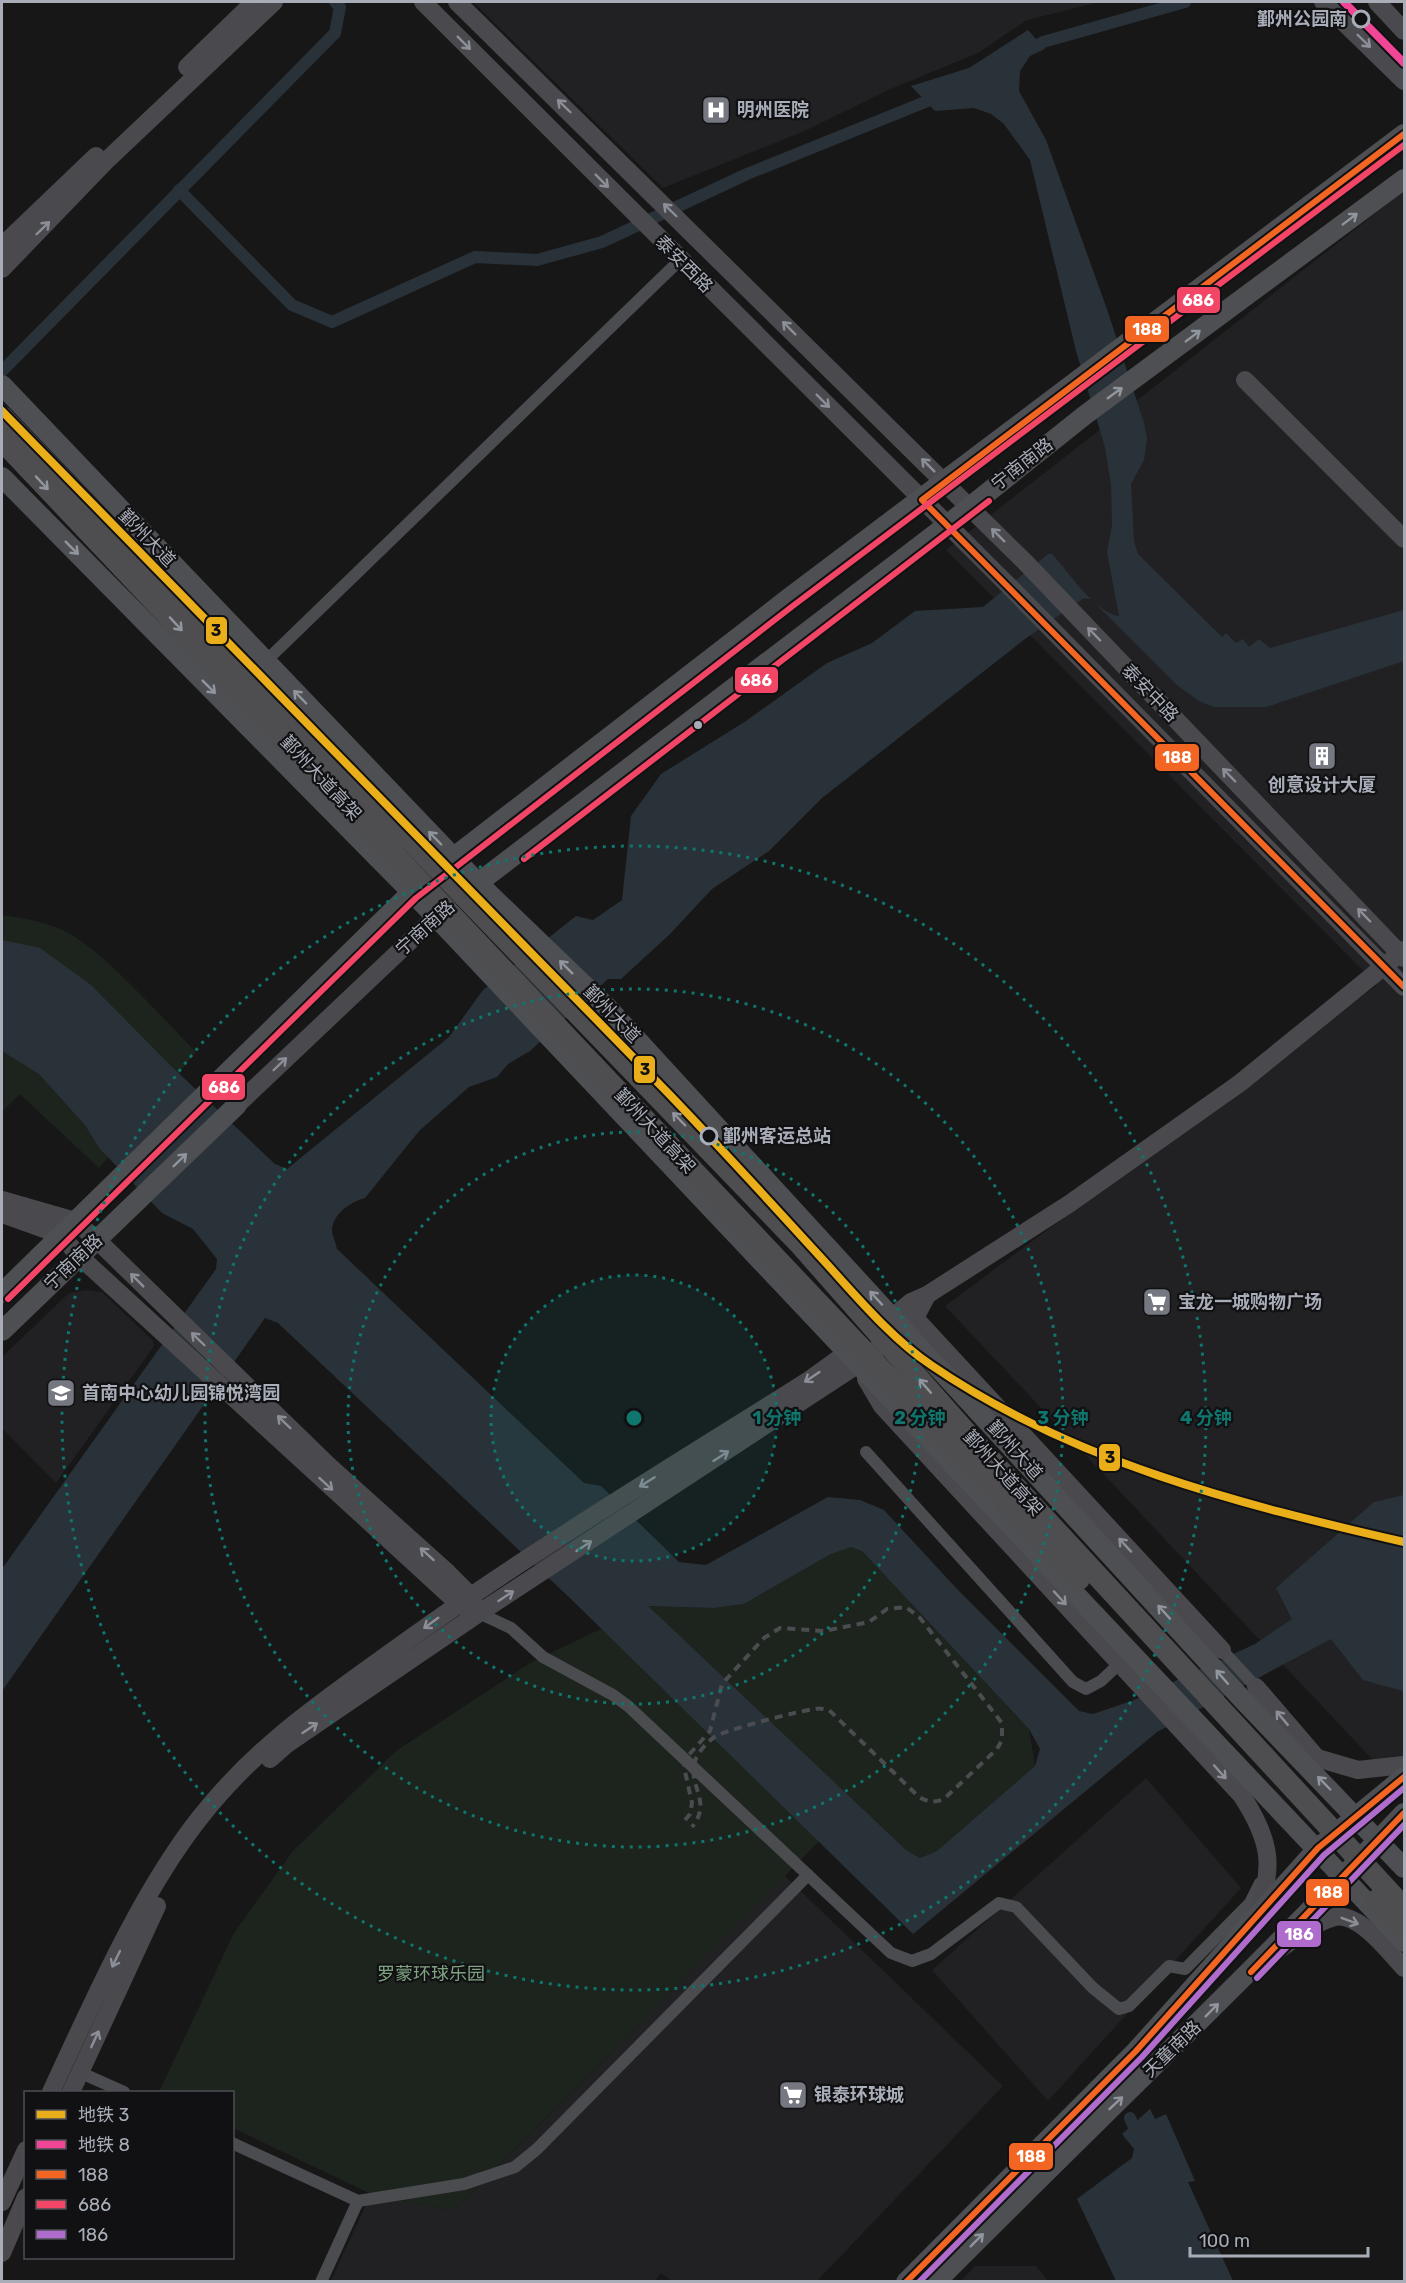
<svg xmlns="http://www.w3.org/2000/svg" width="1406" height="2283" font-family="Rubik,'Noto Sans SC',sans-serif">
  <style>
    .built { fill: #212123 }
    .green { fill: #1d241e }
    .water { fill: #2a3239; fill-rule: evenodd }
    .lines { fill: none; stroke-linecap: round; stroke-linejoin: round }
    .canal { stroke: #2a3239; stroke-width: 12 }
    .street { stroke: #4b4c50; stroke-width: 12 }
    .secondary { stroke: #4a4a4e; stroke-width: 18 }
    .primary { stroke: #4d4f52; stroke-width: 20 }
    .rail { stroke: #4b4c4f; stroke-width: 4; stroke-dasharray: 8 6; stroke-linecap: butt }
    .highway-bridge { stroke: #4e4e51; stroke-width: 22 }
    .bus-1-casing { stroke: #111113; stroke-width: 10 }
    .bus-2-casing { stroke: #111113; stroke-width: 10 }
    .bus-3-casing { stroke: #111113; stroke-width: 10 }
    .bus-1 { stroke: #f26522; stroke-width: 6 }
    .bus-2 { stroke: #f34667; stroke-width: 6 }
    .bus-3 { stroke: #b06ccc; stroke-width: 6 }
    .metro-1-casing { stroke: #111113; stroke-width: 12 }
    .metro-2-casing { stroke: #111113; stroke-width: 12 }
    .metro-1 { stroke: #eaae1a; stroke-width: 8 }
    .metro-2 { stroke: #f14596; stroke-width: 8 }
    .oneway { stroke: #8c8f98 }
    .oneway2 { stroke: #91969e }
    .oneway3 { stroke: #92959e }
    .ring { fill: none; stroke: #0f766e; stroke-width: 3; stroke-dasharray: 3 6 }
    .stop-dot { fill: #111113; stroke: #a8adb8; stroke-width: 3 }
    .bus-dot { fill: #a8adb8; stroke: #111113; stroke-width: 2 }
    .labels { text-anchor: middle; dominant-baseline: central; stroke-width: 4.5; stroke-linejoin: round; paint-order: stroke }
    .stop-label { font-size: 18px; font-weight: bold; fill: #a8adb8; stroke: #111113; text-anchor: end }
    .poi-label { font-size: 18px; font-weight: bold; fill: #a8adb8; stroke: #111113; text-anchor: start }
    .street-label { font-size: 18px; fill: #a8adb8; stroke: #111113 }
    .park-label { font-size: 18px; fill: #7fa381; stroke: #111113 }
    .centre { fill: #0f766e; stroke: #111113; stroke-width: 3 }
    .ring-label { font-size: 18px; text-anchor: middle; font-weight: bold; fill: #0f766e; stroke: #111113; stroke-width: 4.5; stroke-linejoin: round; paint-order: stroke }
    .line-badge { stroke: #111113; stroke-width: 2 }
    .badge-label { font-size: 16px; text-anchor: middle; font-weight: bold; fill: #fff }
    .pale-badge-label { font-size: 16px; text-anchor: middle; font-weight: bold; fill: #111 }
  </style>
  <rect width="100%" height="100%" fill="#171717"/>
  <g class="built">
    <path d="M473 2H1100L1027 20 978 53 888 90 807 130 663 188Z"/>
    <path d="M1404 191V1793L945 1306 1377 985 946 550Z"/>
    <path d="M86 1290 102 1292 153 1341 154 1346 56 1483 2 1428V1357L69 1293Z"/>
    <path d="M1146 1778 1241 1888 1048 2101 932 1970Z"/>
    <path d="M785 1876 1003 2086 817 2281 673 2282 661 2273 654 2282H330L371 2194 454 2211Z"/>
    <path d="M975 2266H1036L1048 2281H961Z"/>
  </g>
  <g class="green">
    <path d="M2 915C25 918 52 923 72 935 113 961 161 1017 196 1052L99 1168 20 1094 2 1112Z"/>
    <path d="M851 1547 862 1551 1029 1729 1035 1766 937 1851 920 1858 906 1850 856 1804 454 2211 371 2194 233 2128 232 2092H159L234 1933 293 1851 396 1751 530 1663 648 1606 714 1608 744 1604 829 1555Z"/>
  </g>
  <g class="water">
    <path d="M1028 30 1045 49 1030 56 1020 71 1019 91 1046 140 1108 312 1144 423 1147 438 1144 460 1131 484 1134 541 1138 554 1222 637 1226 633 1236 643 1243 639 1249 647 1259 639 1270 648 1404 610V661L1266 707H1214L1199 701 1177 685 1091 599 1084 598 1025 639 822 798 769 851 712 889 670 934 621 979H608L530 1051 508 1064 497 1077 469 1087 419 1131 365 1198C351 1202 333 1213 332 1230 332 1235 336 1243 337 1249L584 1483 601 1486 679 1562 706 1565 828 1497 860 1500 884 1510 957 1589 1079 1711 1093 1714 1134 1700 1255 1644 1292 1619 1276 1588 1374 1502 1404 1495 1403 1691 1363 1680 1331 1639 1157 1732 913 1934 572 1600 278 1323 265 1318 2 1691V1569L216 1269 217 1259 193 1229 162 1213 100 1149 85 1125 39 1074 2 1051V940L40 948 91 985 169 1064 275 1164 287 1169 449 1037 483 990 576 916 593 920 622 900 631 816 661 774 746 721 827 663 872 643 915 611 983 607 1048 554H1052C1068 571 1096 614 1119 616L1107 552 1112 525 1111 485 1105 447 1076 351 1030 160 1004 124 991 114 974 108 935 111 911 86 969 68ZM851 1547 862 1551 1029 1729 1040 1749 1035 1766 937 1851 920 1858 906 1850 648 1606 714 1608 744 1604 829 1555Z"/>
    <path d="M1150 2109 1155 2119 1166 2114 1195 2181 1188 2182 1233 2281H1116L1077 2199 1132 2158 1134 2149 1122 2134Z"/>
  </g>
  <g class="lines">
    <g class="canal">
      <path d="M1027 50 1043 42 1185 2"/>
      <path d="M179 190 292 305 332 322 475 257 537 260 602 242 747 174 940 96"/>
      <path d="M2 371 335 33 340 7 335 2"/>
      <path d="M1130 2118 1139 2139"/>
    </g>
    <g class="street">
      <path d="M266 661 680 260"/>
      <path d="M866 1452 1073 1682 1086 1689 1101 1681 1120 1663"/>
      <path d="M479 1613 511 1628 543 1657 613 1695 628 1706 891 1953 912 1961 931 1954 999 1903 1016 1907 1093 1988 1119 2009 1129 2006 1169 1966 1185 1969 1250 1903 1260 1883"/>
      <path d="M1222 1650 1256 1687"/>
      <path d="M79 2072 124 2092"/>
      <path d="M232 2143 358 2201 464 2184 515 2167 537 2149 808 1875"/>
      <path d="M321 2282 358 2201"/>
    </g>
    <g class="secondary">
      <path d="M423 2 1005 582 1404 987"/>
      <path d="M457 2 1026 563 1404 958"/>
      <path d="M1323 2 1404 81"/>
      <path d="M1377 2 1404 31"/>
      <path d="M187 67 254 2"/>
      <path d="M2 246 96 156"/>
      <path d="M2 269 105 162 274 2"/>
      <path d="M1245 380 1404 539"/>
      <path d="M237 1105 445 908"/>
      <path d="M2 1200 75 1221 97 1240 329 1466 448 1573 470 1595 474 1604"/>
      <path d="M2 1214 61 1235 79 1256 459 1604 469 1609"/>
      <path d="M915 1318 1222 1650"/>
      <path d="M881 1327 911 1302 927 1295 1069 1204 1240 1083 1404 950"/>
      <path d="M866 1379 882 1406 1242 1796C1271 1841 1275 1867 1256 1918"/>
      <path d="M1256 1687 1317 1758 1358 1770 1404 1765"/>
      <path d="M270 1759 287 1744 479 1613 857 1365 915 1318 927 1295"/>
      <path d="M1274 1953C1292 1941 1314 1922 1335 1917 1359 1912 1390 1953 1404 1968"/>
      <path d="M51 2092C92 2004 141 1891 202 1815 260 1742 330 1696 405 1642 535 1549 673 1466 809 1380L859 1344"/>
      <path d="M71 2092 157 1906"/>
      <path d="M2 2202 26 2150"/>
      <path d="M2 2253 26 2197"/>
    </g>
    <g class="primary">
      <path d="M2 385 478 883 608 1008 1242 1699 1404 1868"/>
      <path d="M2 477 435 916 1404 1942"/>
      <path d="M445 864 789 598 1404 134"/>
      <path d="M478 883 947 525 1085 415 1404 179"/>
      <path d="M2 1293 420 884"/>
      <path d="M2 1331 237 1105"/>
      <path d="M906 2282 1136 2051 1318 1848 1404 1777"/>
      <path d="M936 2282C1092 2125 1252 1973 1404 1813"/>
    </g>
    <path class="rail" d="M685 1820 690 1814 692 1803 684 1767 687 1757 710 1731 722 1684 764 1638 780 1628 824 1631 869 1622 887 1609 906 1607 920 1618 1002 1723V1740L997 1749 944 1799C934 1803 928 1802 919 1797L829 1710C824 1709 820 1708 815 1709 802 1710 726 1730 716 1736 708 1741 698 1752 695 1761 687 1786 713 1801 692 1827"/>
    <g class="highway-bridge">
      <path d="M2 417 799 1243 984 1453 1404 1908"/>
      <path d="M2 440 1079 1579"/>
      <path d="M1377 1900 1404 1929"/>
    </g>
    <g class="bus-1-casing">
      <g id="bus-1">
        <path d="M1404 134 922 500 1404 987"/>
        <path d="M1251 1972 1404 1813"/>
        <path d="M906 2282 1136 2051 1318 1848 1404 1777"/>
      </g>
    </g>
    <g class="bus-2-casing">
      <g id="bus-2">
        <path d="M524 859 989 501"/>
        <path d="M8 1299 416 898 794 605 1404 145"/>
      </g>
    </g>
    <g class="bus-3-casing">
      <g id="bus-3">
        <path d="M1257 1978 1404 1825"/>
        <path d="M919 2282 1142 2057 1324 1855 1404 1788"/>
      </g>
    </g>
    <use href="#bus-1" class="bus-1"/>
    <use href="#bus-2" class="bus-2"/>
    <use href="#bus-3" class="bus-3"/>
    <g class="metro-1-casing">
      <path id="metro-1" d="M2 411C224 638 446 865 668 1093 721 1148 773 1205 825 1262 856 1296 892 1339 931 1365 1073 1462 1238 1504 1404 1542"/>
    </g>
    <g class="metro-2-casing">
      <path id="metro-2" d="M1344 2 1404 63"/>
    </g>
    <use href="#metro-1" class="metro-1"/>
    <use href="#metro-2" class="metro-2"/>
  </g>
  <defs><path id="oneway-shaft" d="M-6 0H5M1.5-3L5.5 0L1.5 3" fill="none" stroke-width="1.6" stroke-linecap="round" stroke-linejoin="round" transform="scale(1.5)"/></defs>
  <g class="oneway">
    <use href="#oneway-shaft" transform="translate(1364 41) rotate(44)"/>
    <use href="#oneway-shaft" transform="translate(464 43) rotate(45)"/>
    <use href="#oneway-shaft" transform="translate(564 106) rotate(-136)"/>
    <use href="#oneway-shaft" transform="translate(602 181) rotate(45)"/>
    <use href="#oneway-shaft" transform="translate(670 210) rotate(-136)"/>
    <use href="#oneway-shaft" transform="translate(43 228) rotate(-44)"/>
    <use href="#oneway-shaft" transform="translate(789 328) rotate(-135)"/>
    <use href="#oneway-shaft" transform="translate(823 401) rotate(45)"/>
    <use href="#oneway-shaft" transform="translate(928 465) rotate(-135)"/>
    <use href="#oneway-shaft" transform="translate(998 535) rotate(-135)"/>
    <use href="#oneway-shaft" transform="translate(1094 634) rotate(-134)"/>
    <use href="#oneway-shaft" transform="translate(1229 775) rotate(-134)"/>
    <use href="#oneway-shaft" transform="translate(1364 915) rotate(-134)"/>
    <use href="#oneway-shaft" transform="translate(280 1064) rotate(-44)"/>
    <use href="#oneway-shaft" transform="translate(137 1280) rotate(-135)"/>
    <use href="#oneway-shaft" transform="translate(198 1339) rotate(-136)"/>
    <use href="#oneway-shaft" transform="translate(812 1377) rotate(146)"/>
    <use href="#oneway-shaft" transform="translate(284 1422) rotate(-136)"/>
    <use href="#oneway-shaft" transform="translate(721 1456) rotate(-33)"/>
    <use href="#oneway-shaft" transform="translate(647 1482) rotate(148)"/>
    <use href="#oneway-shaft" transform="translate(326 1484) rotate(42)"/>
    <use href="#oneway-shaft" transform="translate(1125 1545) rotate(-133)"/>
    <use href="#oneway-shaft" transform="translate(584 1546) rotate(-33)"/>
    <use href="#oneway-shaft" transform="translate(427 1554) rotate(-138)"/>
    <use href="#oneway-shaft" transform="translate(506 1596) rotate(-33)"/>
    <use href="#oneway-shaft" transform="translate(1060 1598) rotate(47)"/>
    <use href="#oneway-shaft" transform="translate(431 1623) rotate(144)"/>
    <use href="#oneway-shaft" transform="translate(1282 1718) rotate(-130)"/>
    <use href="#oneway-shaft" transform="translate(310 1728) rotate(-34)"/>
    <use href="#oneway-shaft" transform="translate(1220 1772) rotate(48)"/>
    <use href="#oneway-shaft" transform="translate(1350 1921) rotate(21)"/>
    <use href="#oneway-shaft" transform="translate(116 1959) rotate(116)"/>
    <use href="#oneway-shaft" transform="translate(95 2039) rotate(-65)"/>
  </g>
  <g class="oneway2">
    <use href="#oneway-shaft" transform="translate(1350 219) rotate(-37)"/>
    <use href="#oneway-shaft" transform="translate(1193 336) rotate(-37)"/>
    <use href="#oneway-shaft" transform="translate(1115 393) rotate(-36)"/>
    <use href="#oneway-shaft" transform="translate(72 548) rotate(45)"/>
    <use href="#oneway-shaft" transform="translate(209 687) rotate(45)"/>
    <use href="#oneway-shaft" transform="translate(300 697) rotate(-134)"/>
    <use href="#oneway-shaft" transform="translate(435 838) rotate(-134)"/>
    <use href="#oneway-shaft" transform="translate(566 967) rotate(-135)"/>
    <use href="#oneway-shaft" transform="translate(180 1160) rotate(-44)"/>
    <use href="#oneway-shaft" transform="translate(876 1298) rotate(-133)"/>
    <use href="#oneway-shaft" transform="translate(1164 1612) rotate(-132)"/>
    <use href="#oneway-shaft" transform="translate(1222 1677) rotate(-131)"/>
    <use href="#oneway-shaft" transform="translate(1324 1783) rotate(-134)"/>
    <use href="#oneway-shaft" transform="translate(1212 2010) rotate(-45)"/>
    <use href="#oneway-shaft" transform="translate(1116 2103) rotate(-43)"/>
    <use href="#oneway-shaft" transform="translate(977 2240) rotate(-45)"/>
  </g>
  <g class="oneway3">
    <use href="#oneway-shaft" transform="translate(42 483) rotate(47)"/>
    <use href="#oneway-shaft" transform="translate(176 624) rotate(47)"/>
    <use href="#oneway-shaft" transform="translate(679 1119) rotate(-134)"/>
    <use href="#oneway-shaft" transform="translate(925 1386) rotate(-131)"/>
  </g>
  <circle cx="634" cy="1418" r="143" fill="#0f766e" fill-opacity=".12"/>
  <g class="ring">
    <circle cx="634" cy="1418" r="143"/>
    <circle cx="634" cy="1418" r="286"/>
    <circle cx="634" cy="1418" r="429"/>
    <circle cx="634" cy="1418" r="572"/>
  </g>
  <defs>
    <g id="hospital-square" transform="scale(1.5)"><rect x="-9" y="-9" width="18" height="18" rx="4" fill="#757880" stroke="#111113"/><path d="M-5-5h3v3.5h4V-5h3V5h-3V1.5h-4V5h-3Z" fill="#fff"/></g>
    <g id="building-square" transform="scale(1.5)"><rect x="-9" y="-9" width="18" height="18" rx="4" fill="#757880" stroke="#111113"/><path d="M-4-6H4V6H1V3H-1V6H-4ZM-2.5-4.3h1.7v1.8h-1.7ZM.8-4.3h1.7v1.8H.8ZM-2.5-1h1.7V.8h-1.7ZM.8-1h1.7V.8H.8Z" fill="#fff"/></g>
    <g id="supermarket-square" transform="scale(1.5)"><rect x="-9" y="-9" width="18" height="18" rx="4" fill="#757880" stroke="#111113"/><path d="M-6-5.5h2.5l.6 2H6L4.5 2H-2.5L-4.4-4H-6ZM-1.5 3.2a1.3 1.3 0 1 0 .1 0ZM3 3.2a1.3 1.3 0 1 0 .1 0Z" fill="#fff"/></g>
    <g id="school-square" transform="scale(1.5)"><rect x="-9" y="-9" width="18" height="18" rx="4" fill="#757880" stroke="#111113"/><path d="M0-5L7-2L0 1L-7-2ZM-4 1L0 2.5L4 1V4Q0 6-4 4Z" fill="#fff"/></g>
  </defs>
  <g fill-rule="evenodd">
    <use href="#hospital-square" x="716" y="110"/>
    <use href="#building-square" x="1322" y="756"/>
    <use href="#supermarket-square" x="1157" y="1302"/>
    <use href="#school-square" x="61" y="1393"/>
    <use href="#supermarket-square" x="793" y="2095"/>
  </g>
  <g class="stop-dot">
    <circle cx="1361" cy="19" r="8"/>
    <circle cx="709" cy="1136" r="8"/>
  </g>
  <circle class="bus-dot" cx="698" cy="725" r="5"/>
  <g class="labels">
    <g class="stop-label">
      <text x="1347" y="19">鄞州公园南</text>
      <text x="723" y="1136" text-anchor="start">鄞州客运总站</text>
    </g>
    <g class="poi-label">
      <text x="737" y="110">明州医院</text>
      <text x="1322" y="785" text-anchor="middle">创意设计大厦</text>
      <text x="1178" y="1302">宝龙一城购物广场</text>
      <text x="82" y="1393">首南中心幼儿园锦悦湾园</text>
      <text x="814" y="2095">银泰环球城</text>
    </g>
    <g class="street-label">
      <text transform="translate(684 264) rotate(45)">泰安西路</text>
      <text transform="translate(1022 464) rotate(-38)">宁南南路</text>
      <text transform="translate(147 538) rotate(46)">鄞州大道</text>
      <text transform="translate(1150 693) rotate(46)">泰安中路</text>
      <text transform="translate(321 778) rotate(47)">鄞州大道高架</text>
      <text transform="translate(425 928) rotate(-42)">宁南南路</text>
      <text transform="translate(612 1014) rotate(46)">鄞州大道</text>
      <text transform="translate(655 1131) rotate(47)">鄞州大道高架</text>
      <text transform="translate(73 1262) rotate(-43)">宁南南路</text>
      <text transform="translate(1015 1450) rotate(48)">鄞州大道</text>
      <text transform="translate(1003 1473) rotate(48)">鄞州大道高架</text>
      <text transform="translate(1172 2049) rotate(-44)">天童南路</text>
    </g>
    <g class="park-label">
      <text x="431" y="1974">罗蒙环球乐园</text>
    </g>
  </g>
  <circle cx="634" cy="1418" r="9" class="centre"/>
  <g class="ring-label">
    <text x="777" y="1424">1 分钟</text>
    <text x="920" y="1424">2 分钟</text>
    <text x="1063" y="1424">3 分钟</text>
    <text x="1206" y="1424">4 分钟</text>
  </g>
  <g class="line-badge">
    <rect x="1176" y="286" width="45" height="28" rx="6" fill="#f34667"/>
    <rect x="1124" y="315" width="46" height="28" rx="6" fill="#f26522"/>
    <rect x="205" y="616" width="23" height="29" rx="6" fill="#eaae1a"/>
    <rect x="734" y="666" width="45" height="28" rx="6" fill="#f34667"/>
    <rect x="1154" y="743" width="46" height="29" rx="6" fill="#f26522"/>
    <rect x="633" y="1055" width="23" height="29" rx="6" fill="#eaae1a"/>
    <rect x="201" y="1073" width="45" height="28" rx="6" fill="#f34667"/>
    <rect x="1098" y="1443" width="23" height="29" rx="6" fill="#eaae1a"/>
    <rect x="1305" y="1878" width="45" height="29" rx="6" fill="#f26522"/>
    <rect x="1276" y="1920" width="46" height="28" rx="6" fill="#b06ccc"/>
    <rect x="1008" y="2142" width="46" height="29" rx="6" fill="#f26522"/>
  </g>
  <g class="badge-label">
    <text x="1198" y="306">686</text>
    <text x="1147" y="335">188</text>
    <text x="756" y="686">686</text>
    <text x="1177" y="763">188</text>
    <text x="224" y="1093">686</text>
    <text x="1328" y="1898">188</text>
    <text x="1299" y="1940">186</text>
    <text x="1031" y="2162">188</text>
  </g>
  <g class="pale-badge-label">
    <text x="216" y="636">3</text>
    <text x="645" y="1075">3</text>
    <text x="1110" y="1463">3</text>
  </g>
  <rect width="1406" height="2283" fill="none" stroke="#a8adb8" stroke-width="6"/>
  <rect x="24" y="2091" width="210" height="168" fill="#111113" stroke="#4d4f55" stroke-width="1.5"/>
  <rect x="36" y="2110" width="30" height="9" fill="#eaae1a" stroke="#4d4f55" stroke-width="1.5"/>
  <text x="78" y="2121" font-size="18" fill="#a8adb8">地铁 3</text>
  <rect x="36" y="2140" width="30" height="9" fill="#f14596" stroke="#4d4f55" stroke-width="1.5"/>
  <text x="78" y="2151" font-size="18" fill="#a8adb8">地铁 8</text>
  <rect x="36" y="2170" width="30" height="9" fill="#f26522" stroke="#4d4f55" stroke-width="1.5"/>
  <text x="78" y="2181" font-size="18" fill="#a8adb8">188</text>
  <rect x="36" y="2200" width="30" height="9" fill="#f34667" stroke="#4d4f55" stroke-width="1.5"/>
  <text x="78" y="2211" font-size="18" fill="#a8adb8">686</text>
  <rect x="36" y="2230" width="30" height="9" fill="#b06ccc" stroke="#4d4f55" stroke-width="1.5"/>
  <text x="78" y="2241" font-size="18" fill="#a8adb8">186</text>
  <path d="M1190 2247v9h178v-9" fill="none" stroke="#a8adb8" stroke-width="3"/>
  <text x="1199" y="2247" font-size="18" fill="#a8adb8" stroke="#111113" stroke-width="4.5" paint-order="stroke">100 m</text>
</svg>
